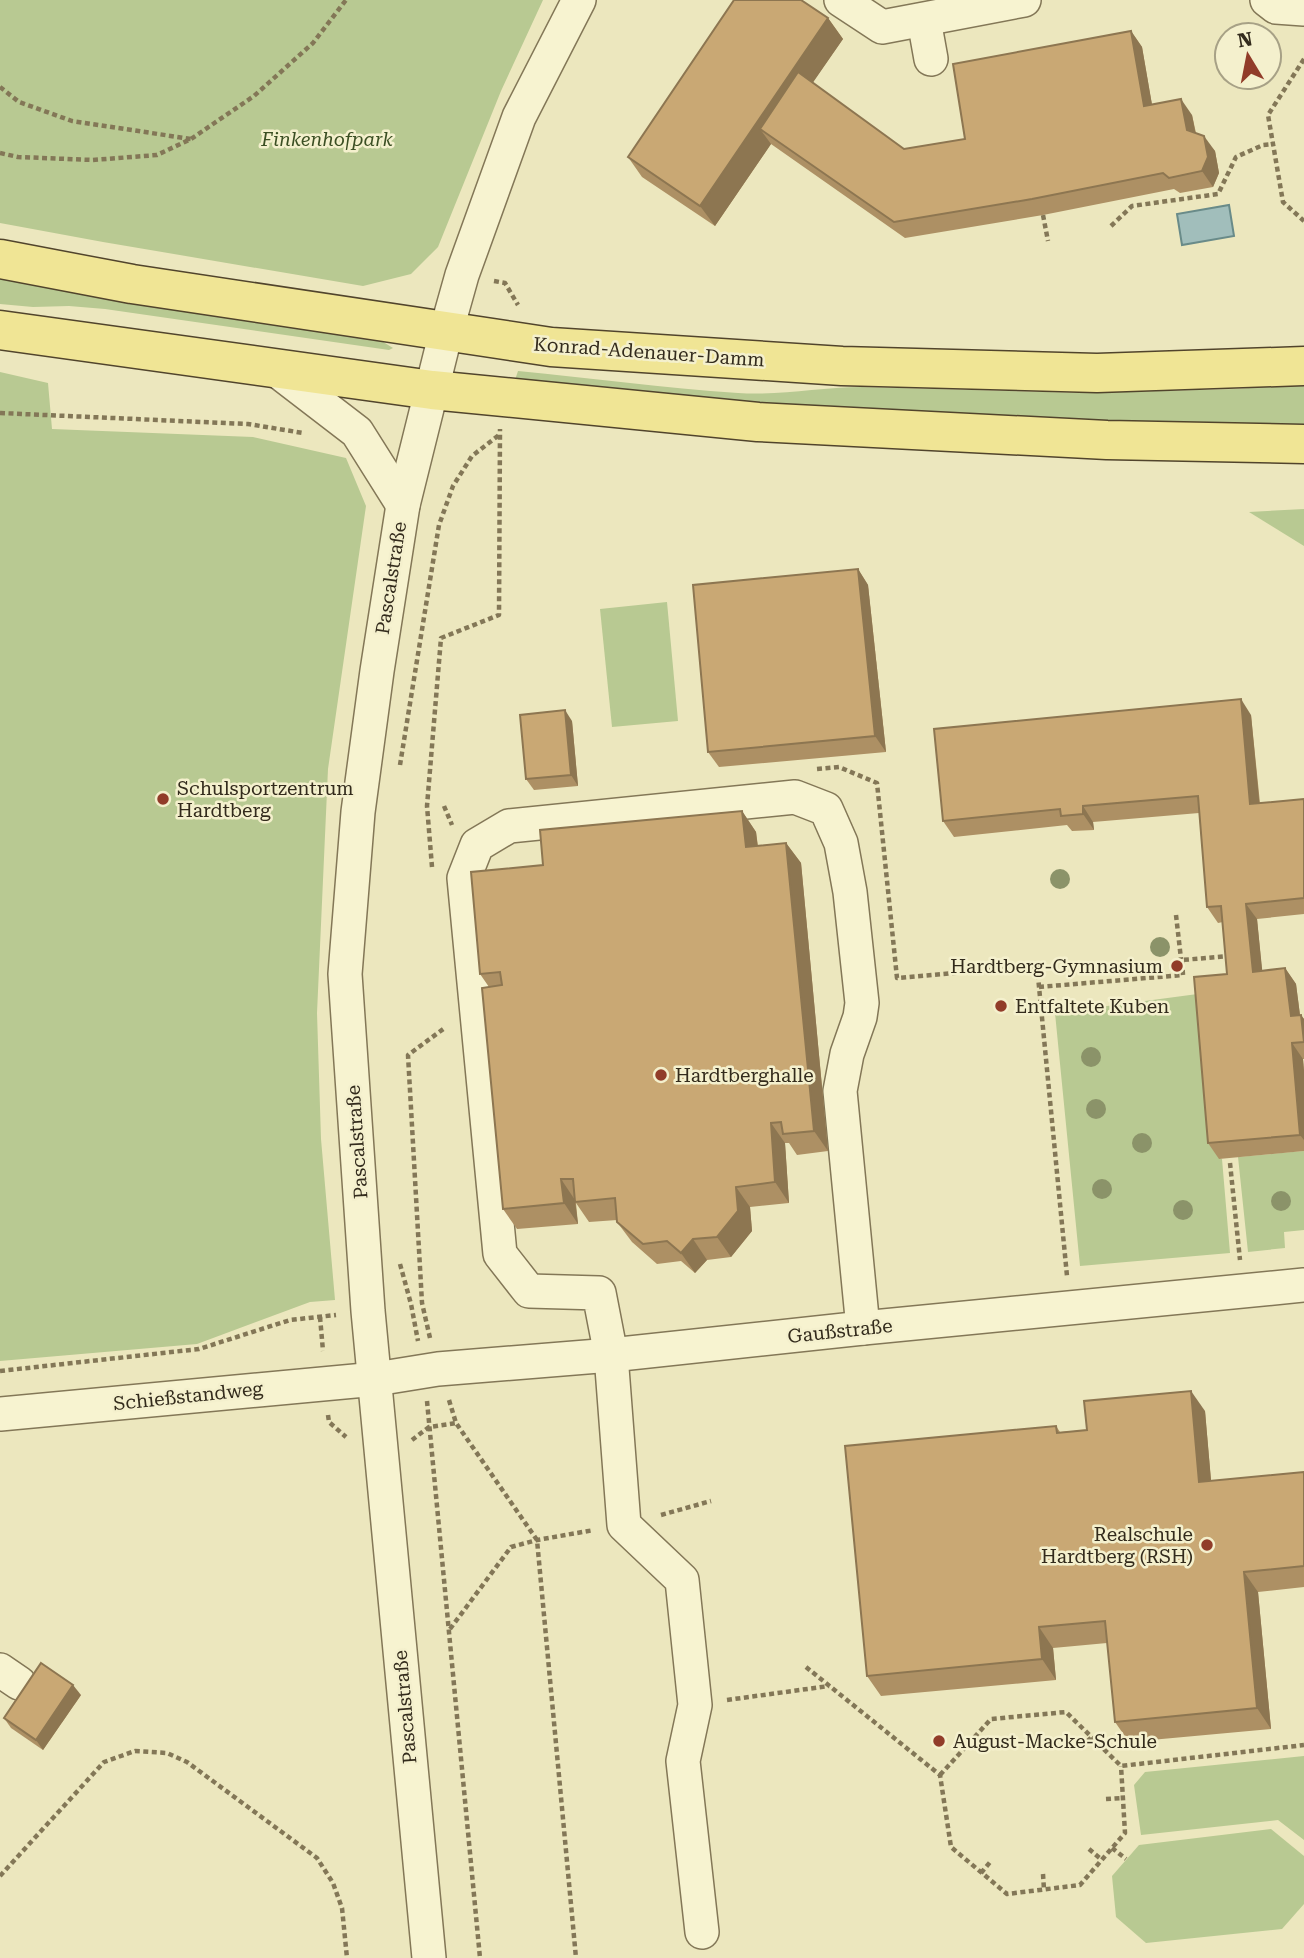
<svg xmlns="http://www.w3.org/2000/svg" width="1304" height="1958" font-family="'Roboto Serif',serif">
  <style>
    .green { fill: #b8c992 }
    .water { fill: #a1bebb; stroke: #698b89; stroke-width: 2 }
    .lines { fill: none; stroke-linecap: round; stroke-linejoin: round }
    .minor-casing { stroke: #837757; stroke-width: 36 }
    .major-casing { stroke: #51442c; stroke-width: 41 }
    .path { stroke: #837757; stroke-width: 4.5; stroke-dasharray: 5 3.5; stroke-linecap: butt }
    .minor { stroke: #f7f3d0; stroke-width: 33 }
    .major { stroke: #f0e595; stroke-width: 38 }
    .tree { fill: #8b9369 }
    .wall { fill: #ad9064 }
    .shaded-wall { fill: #8d7651 }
    .building { fill: #c9a874; stroke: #8d7651; stroke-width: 2 }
    .poi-dot { fill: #913c29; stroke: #f4f0cd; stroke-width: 2.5 }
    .labels { text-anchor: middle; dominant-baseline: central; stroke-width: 5; stroke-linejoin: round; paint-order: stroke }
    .park-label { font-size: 19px; font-style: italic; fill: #3b4f23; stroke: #f4f0cd }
    .street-label { font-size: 19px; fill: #332b1c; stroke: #f4f0cd }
    .poi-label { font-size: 19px; fill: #332b1c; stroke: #f4f0cd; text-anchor: start }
  </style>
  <rect width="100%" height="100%" fill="#ece7be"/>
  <g class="green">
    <path d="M0 0H543L501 91 438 247 411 274 363 286 103 242 0 223Z"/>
    <path d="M0 278 380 340 393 348 389 350 105 309 69 306 33 307 0 304Z"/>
    <path d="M518 371C591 378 664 388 738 393 779 396 820 387 861 387L1084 393 1235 389 1304 384V427L1139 425 698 401 515 380Z"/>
    <path d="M0 372 48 383 52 429 253 437 346 458 366 506 328 769 317 1013 321 1139 335 1300 310 1302 197 1344 0 1361Z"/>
    <path d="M1304 509V546L1249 512Z"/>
    <path d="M667 602 678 721 612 727 600 609Z"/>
    <path d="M1205 993 1219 1158 1222 1159 1230 1253 1080 1266 1055 1013Z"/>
    <path d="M1304 1151V1230L1284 1232 1285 1248 1248 1252 1238 1157Z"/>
    <path d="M1304 1756V1840L1278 1820 1141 1835 1134 1785 1145 1772Z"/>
    <path d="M1271 1829 1304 1856V1904L1282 1929 1146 1943 1116 1917 1112 1876 1139 1845Z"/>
  </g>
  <path class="water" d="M1229 205 1234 236 1182 245 1177 214Z"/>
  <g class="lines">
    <g class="minor-casing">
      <g id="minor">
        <path d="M841 0 882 27 1024 0"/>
        <path d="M1267 0 1276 7 1304 9"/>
        <path d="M924 20 931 59"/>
        <path d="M275 369 357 432 403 505"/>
        <path d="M0 1414 376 1379 438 1369 611 1355 863 1328 1304 1285"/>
        <path d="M0 1670 19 1683"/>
        <path d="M702 1932 683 1761 695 1705 682 1580 624 1525 611 1355 599 1293 529 1291 500 1254 464 878 477 845 509 826 795 797 826 809 841 843 850 892 862 1003 860 1017 847 1054 840 1091 863 1328"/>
        <path d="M429 1958 368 1311 345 974 358 812 377 671 403 505 446 332 462 275 519 117 579 0"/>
      </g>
    </g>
    <g class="major-casing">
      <g id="major">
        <path d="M0 259 132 284 551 347 842 366 1097 373 1304 366"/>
        <path d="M0 330 432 390 758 422 1107 440 1304 444"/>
      </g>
    </g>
    <g class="path">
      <path d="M1304 59 1268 115 1283 202 1304 221"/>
      <path d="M0 87 19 102 72 121 191 139"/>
      <path d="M0 153 18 157 93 160 157 155 191 139 254 96 313 43 346 0"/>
      <path d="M1043 215 1048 241"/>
      <path d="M1111 226 1132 206 1218 194 1236 157 1263 145 1273 144"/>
      <path d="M494 281 505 283 518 305"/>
      <path d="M0 413 248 424 303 433"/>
      <path d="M400 765 439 525 453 486 472 456 499 435"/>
      <path d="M817 769 839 767 877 783 897 978 1037 966 1067 1276"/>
      <path d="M444 806 452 825"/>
      <path d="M432 867 427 806 441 638 499 615 500 429"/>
      <path d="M1176 915 1181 959"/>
      <path d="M1039 987 1183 975 1182 960 1230 956"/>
      <path d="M1230 1163 1240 1260"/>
      <path d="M400 1264 411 1304 418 1341"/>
      <path d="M320 1317 323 1351"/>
      <path d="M430 1338 422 1303 408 1055 446 1027"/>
      <path d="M0 1371 199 1349 290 1320 336 1315"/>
      <path d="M449 1400 456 1423 537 1540 576 1958"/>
      <path d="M427 1401 480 1958"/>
      <path d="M328 1415 329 1422 346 1437"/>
      <path d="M412 1440 429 1427 456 1423"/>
      <path d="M661 1515 711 1501"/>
      <path d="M450 1629 511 1547 537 1540 594 1530"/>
      <path d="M806 1667 940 1775 951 1847 1007 1894 1080 1885 1125 1833 1121 1766"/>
      <path d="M727 1700 829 1686"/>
      <path d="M1081 1747 1092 1737"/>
      <path d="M940 1775 991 1719 1066 1712 1121 1766 1304 1745"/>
      <path d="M1106 1799 1122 1798"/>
      <path d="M1112 1848 1126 1859"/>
      <path d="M1089 1849 1102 1860"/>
      <path d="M981 1873 991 1861"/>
      <path d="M1043 1874 1044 1890"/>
      <path d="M0 1876 104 1762 135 1751 167 1753 187 1762 317 1858 333 1883 342 1908 347 1958"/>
    </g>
    <use href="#minor" class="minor"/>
    <use href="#major" class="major"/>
  </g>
  <g class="tree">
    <circle cx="1060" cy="879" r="10"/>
    <circle cx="1160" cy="947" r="10"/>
    <circle cx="1091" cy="1057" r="10"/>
    <circle cx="1096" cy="1109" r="10"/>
    <circle cx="1142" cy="1143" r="10"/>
    <circle cx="1102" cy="1189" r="10"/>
    <circle cx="1281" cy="1201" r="10"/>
    <circle cx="1183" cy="1210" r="10"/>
  </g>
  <g class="wall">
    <path d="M828 18 843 39 812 83 904 149 965 139 1131 31 1142 47 1152 105 1192 115 1196 133 1215 151 1219 173 1213 187 1180 193 1174 189 1043 215 905 238 771 144 715 226 642 177 628 157Z"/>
    <path d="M858 569 868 585 886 752 719 767 708 752Z"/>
    <path d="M1251 715 1260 803 1304 799V914L1257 919 1262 971 1285 968 1296 984 1300 1015 1304 1019V1059H1303L1304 1071V1151L1219 1159 1208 1143 1227 974 1223 922 1218 923 1207 907 1199 813 1093 822 1094 830 1072 831 1067 825 954 837 943 821Z"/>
    <path d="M572 721 578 786 534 790 526 779Z"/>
    <path d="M742 811 756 832 758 846 786 843 801 863 828 1151 797 1155 789 1143H785L789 1203 750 1207 752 1231 731 1257 707 1260 695 1273 681 1261 657 1264 632 1242 617 1222V1220L589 1222 576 1203 578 1224 517 1229 503 1209 489 987 480 974 543 865Z"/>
    <path d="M1205 1411 1211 1481 1304 1472V1587L1258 1592 1271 1729 1129 1742 1115 1722 1107 1643 1053 1648 1056 1680 881 1696 867 1676 1056 1426 1060 1432 1087 1430Z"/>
    <path d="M81 1695 43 1750 11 1728 4 1718Z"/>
  </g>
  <g class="shaded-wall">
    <path d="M828 18 843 39 774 139 760 129 771 144 715 226 700 206Z"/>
    <path d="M1131 31 1142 47 1155 122 1144 106Z"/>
    <path d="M1181 99 1192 115 1198 146 1187 130Z"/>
    <path d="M1204 136 1215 151 1219 173 1213 187 1202 171Z"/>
    <path d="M858 569 868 585 886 752 875 736Z"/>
    <path d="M1241 699 1251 715 1261 820 1250 804Z"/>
    <path d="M565 710 572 721 578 786 571 775Z"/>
    <path d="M1083 806 1093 822 1094 830 1083 814Z"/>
    <path d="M742 811 756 832 760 867 746 847Z"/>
    <path d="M786 843 801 863 828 1151 814 1131Z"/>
    <path d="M1246 904 1257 919 1264 988 1253 972Z"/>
    <path d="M1285 968 1296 984 1302 1031 1291 1016Z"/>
    <path d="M1301 1015 1304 1019V1042Z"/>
    <path d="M1292 1043 1303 1059 1304 1071V1140L1300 1135Z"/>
    <path d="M771 1123 785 1143 789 1203 775 1182Z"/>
    <path d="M561 1179 575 1200 578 1224 564 1203Z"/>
    <path d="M736 1187 750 1207 752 1231 731 1257 717 1237Z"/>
    <path d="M693 1239 707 1260 695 1273 681 1253Z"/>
    <path d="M1191 1391 1205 1411 1213 1503 1199 1482Z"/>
    <path d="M1244 1572 1258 1592 1271 1729 1257 1708Z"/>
    <path d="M1039 1627 1053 1648 1056 1680 1042 1659Z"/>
    <path d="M73 1685 81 1695 43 1750 36 1740Z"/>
  </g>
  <g class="building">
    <path d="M734 0H801L828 18 700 206 628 157Z"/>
    <path d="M1131 31 1144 106 1181 99 1187 130 1204 136 1208 157 1202 171 1169 178 1163 173 1032 199 894 222 760 129 798 72 904 149 965 139 953 64Z"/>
    <path d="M858 569 875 736 708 752 693 585Z"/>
    <path d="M1241 699 1250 804 1304 799V898L1246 904 1253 972 1285 968 1291 1016 1301 1015 1304 1042 1292 1043 1300 1135 1208 1143 1194 977 1227 974 1221 906 1207 907 1198 796 1083 806V814L1061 816 1060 809 943 821 934 729Z"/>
    <path d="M565 710 571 775 526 779 520 715Z"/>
    <path d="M742 811 746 847 786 843 814 1131 783 1134 781 1122 771 1123 775 1182 736 1187 738 1211 717 1237 693 1239 681 1253 667 1241 643 1244 617 1222 615 1198 575 1202 573 1179H561L564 1203 503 1209 482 988 502 985 500 972 480 974 471 872 543 865 540 830Z"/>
    <path d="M1191 1391 1199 1482 1304 1472V1566L1244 1572 1257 1708 1115 1722 1105 1621 1039 1627 1042 1659 867 1676 845 1446 1056 1426 1057 1433 1087 1430 1084 1401Z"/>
    <path d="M41 1663 73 1685 36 1740 4 1718Z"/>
  </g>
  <g class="poi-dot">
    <circle cx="163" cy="799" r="7"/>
    <circle cx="1177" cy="966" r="7"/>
    <circle cx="1001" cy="1006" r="7"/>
    <circle cx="661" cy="1075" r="7"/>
    <circle cx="1207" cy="1545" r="7"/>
    <circle cx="939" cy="1741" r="7"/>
  </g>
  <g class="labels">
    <g class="park-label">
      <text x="327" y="139">Finkenhofpark</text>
    </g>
    <g class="street-label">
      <text transform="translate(649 352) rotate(4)">Konrad-Adenauer-Damm</text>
      <text transform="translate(391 578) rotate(-81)">Pascalstraße</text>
      <text transform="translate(357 1142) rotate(-94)">Pascalstraße</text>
      <text transform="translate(840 1331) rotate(-6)">Gaußstraße</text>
      <text transform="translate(188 1396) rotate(-6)">Schießstandweg</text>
      <text transform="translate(405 1707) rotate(-95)">Pascalstraße</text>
    </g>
    <g class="poi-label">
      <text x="177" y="788">Schulsportzentrum<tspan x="177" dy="22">Hardtberg</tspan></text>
      <text x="1163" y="966" text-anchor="end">Hardtberg-Gymnasium</text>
      <text x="1015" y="1006">Entfaltete Kuben</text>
      <text x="675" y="1075">Hardtberghalle</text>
      <text x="1193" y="1534" text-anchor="end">Realschule<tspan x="1193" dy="22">Hardtberg (RSH)</tspan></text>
      <text x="953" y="1741">August-Macke-Schule</text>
    </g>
  </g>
  <g transform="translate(1248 56) rotate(350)"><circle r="33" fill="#f4f0cd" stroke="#a7a186" stroke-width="2"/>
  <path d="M0-5L12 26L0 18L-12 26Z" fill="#913c29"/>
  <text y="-10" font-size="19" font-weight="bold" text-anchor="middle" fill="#332b1c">N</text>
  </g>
</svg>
